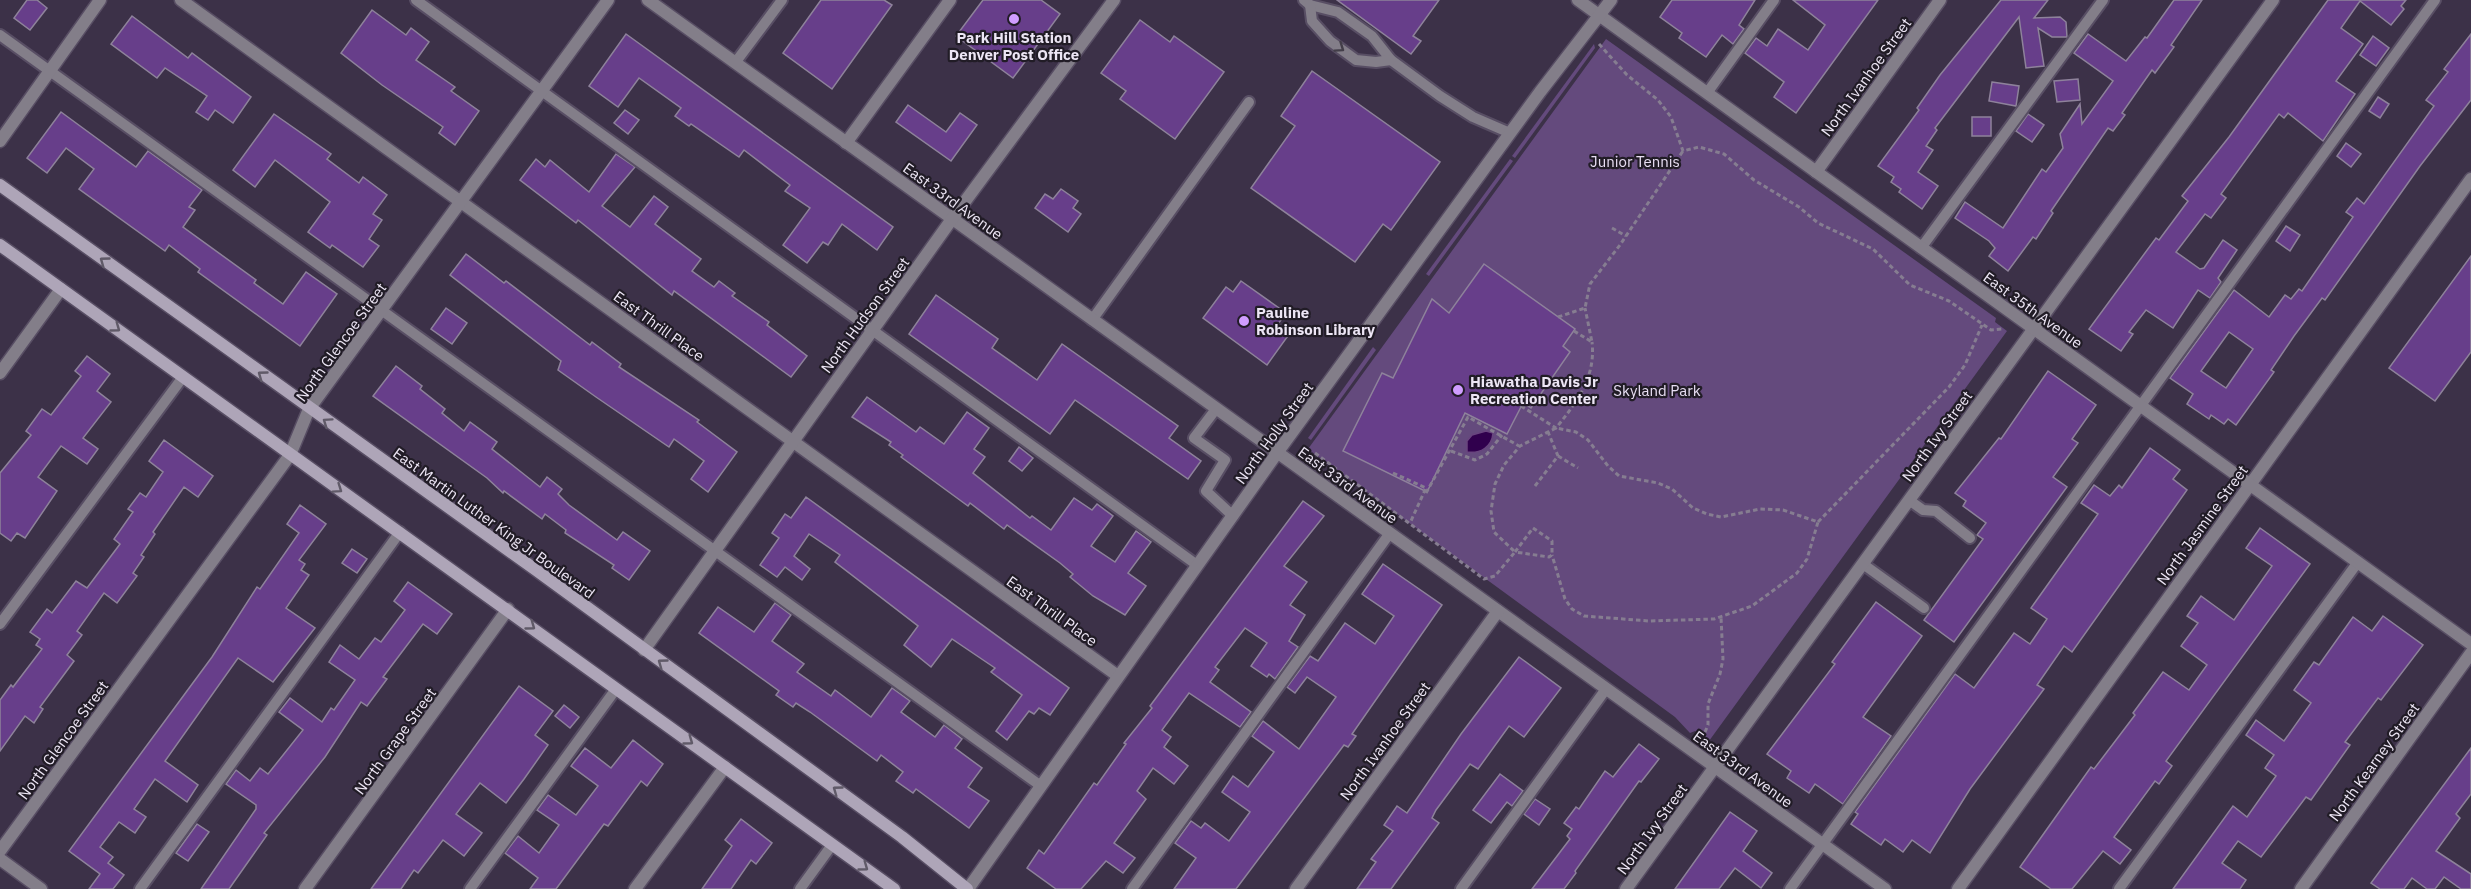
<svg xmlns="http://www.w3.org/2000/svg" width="2471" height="889" font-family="'IBM Plex Sans',sans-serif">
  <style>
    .green { fill: #644a7d }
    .water { fill: #30004d; stroke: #69457f; stroke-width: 1.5 }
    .building { fill: #673e8a; stroke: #8e829b; stroke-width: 1.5; fill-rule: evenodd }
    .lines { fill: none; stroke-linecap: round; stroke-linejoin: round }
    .service-casing { stroke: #584e64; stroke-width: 14 }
    .minor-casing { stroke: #584e64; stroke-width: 15 }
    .tertiary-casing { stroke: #584e64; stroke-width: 15 }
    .secondary-casing { stroke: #584e64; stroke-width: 15 }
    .path { stroke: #867d91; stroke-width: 3; stroke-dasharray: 4.5 3; stroke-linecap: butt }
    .service { stroke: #837e89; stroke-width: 10 }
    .minor { stroke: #837e89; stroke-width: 12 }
    .tertiary { stroke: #837e89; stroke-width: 12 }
    .secondary { stroke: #aea5b8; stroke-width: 12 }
    .oneway { stroke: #433e49 }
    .oneway2 { stroke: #605a68 }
    .poi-dot { fill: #d09dff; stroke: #211c26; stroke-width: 2 }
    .labels { text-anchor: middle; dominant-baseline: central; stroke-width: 4.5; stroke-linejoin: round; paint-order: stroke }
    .poi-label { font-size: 15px; font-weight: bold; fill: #ede6f5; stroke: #211c26; text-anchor: start }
    .street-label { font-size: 15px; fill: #ede6f5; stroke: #211c26 }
    .park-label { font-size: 15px; fill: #e8def3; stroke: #211c26 }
  </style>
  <rect width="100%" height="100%" fill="#3c3148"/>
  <g class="green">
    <path d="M1606 39 1996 318 1995 322 2007 331 1709 741 1695 731 1690 733 1675 717 1308 449Z"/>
    <path d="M1594 44 1595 48 1515 158 1512 156Z"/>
    <path d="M1510 159 1513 161 1429 276 1426 274Z"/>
    <path d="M1373 347 1376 350 1311 440 1308 438Z"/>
  </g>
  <path class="water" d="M1486 431 1493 433C1492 447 1480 454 1467 452V441L1472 435Z"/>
  <g class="building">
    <path d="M27 0H37L47 8 30 30 14 18Z"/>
    <path d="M821 0H884L892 5 832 89 783 53Z"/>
    <path d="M983 0H1041L1060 14 1013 78 956 36Z"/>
    <path d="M1337 0H1439L1413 36 1421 41 1411 54Z"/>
    <path d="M1672 0H1755L1739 25 1744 29 1733 44 1722 35 1706 57 1679 38 1682 33 1660 17Z"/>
    <path d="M1793 0H1878L1796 113 1774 97 1784 82 1745 53 1756 38 1767 46 1778 29 1808 50 1825 25Z"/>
    <path d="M2001 0H2048L2034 18 2060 17 2066 22 2067 37H2052L2038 28 2044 66 2026 68 2019 17 1935 128 1937 130 1926 146 1933 150 1918 172 1938 186 1922 209 1899 192 1901 189 1891 182 1894 177 1878 166 1919 110 1917 108 1940 75Z"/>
    <path d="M2174 0H2202L2171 45 2174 47 2155 73 2152 70 2122 113 2125 115 2113 131 2108 128 2051 211 2053 213 2036 239 2033 237 2008 271 1989 256 1995 248 1989 241 1955 218 1965 202 2003 228 2042 169 2046 172 2063 148 2060 134 2080 104 2082 124 2113 81 2074 53 2088 34 2126 61 2145 37 2147 38Z"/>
    <path d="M2328 0H2406L2401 6 2404 9 2391 25 2360 1 2341 28 2363 44 2336 81 2355 94 2323 141 2288 113 2284 118 2279 114 2221 194 2226 198 2211 218 2205 214 2176 252 2200 269 2204 268 2223 240 2237 250 2218 278 2221 282 2210 298 2198 290 2173 328 2146 310 2129 332 2133 334 2121 351 2089 329 2156 238 2159 240 2188 201 2182 196 2229 137Z"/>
    <path d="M372 10 406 35 411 28 429 42 416 60 455 87 451 91 479 111 455 145 439 133 443 127 382 85 341 53Z"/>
    <path d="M132 16 188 58 192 53 251 97 233 123 215 110 208 120 196 112 207 96 165 68 157 78 111 44Z"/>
    <path d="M1140 20 1170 42 1174 36 1224 72 1175 139 1120 99 1126 91 1101 73Z"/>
    <path d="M626 34 893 227 877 250 842 224 828 245 823 242 807 263 783 245 810 208 785 191 790 185 744 150 739 157 691 124 689 126 675 116 681 108 639 78 618 107 589 86Z"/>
    <path d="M2471 34V100L2420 166 2325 300 2322 298 2294 336 2271 370 2274 372 2236 425 2228 419 2224 424 2211 415 2209 419 2187 404 2193 394 2170 378 2234 290 2269 317 2285 295 2291 299 2299 289 2302 291 2353 217 2346 212 2357 198 2364 204 2434 106 2426 100 2448 72 2444 69ZM2229 332 2253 349 2226 388 2201 371Z"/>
    <path d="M2373 36 2389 48 2376 66 2360 55Z"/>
    <path d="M1312 71 1440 162 1391 230 1383 224 1355 262 1251 188 1295 126 1281 116Z"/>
    <path d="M2078 79 2080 100 2057 102 2054 81Z"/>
    <path d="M1992 82 2019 86 2016 106 1989 101Z"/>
    <path d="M2378 97 2389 104 2380 118 2369 111Z"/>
    <path d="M908 105 946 132 960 113 977 125 951 161 896 122Z"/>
    <path d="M625 110 639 120 628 134 614 123Z"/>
    <path d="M61 112 136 167 148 151 202 190 189 207 195 210 183 227 256 280 254 283 283 304 306 272 337 294 300 346 198 272 200 269 169 245 165 251 79 189 94 169 66 148 47 173 27 158Z"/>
    <path d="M274 114 331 154 327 159 359 183 363 177 387 195 373 214 382 220 369 239 379 246 363 267 332 245 330 248 308 232 330 202 275 160 255 187 233 170Z"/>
    <path d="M2028 114 2044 125 2032 142 2016 131Z"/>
    <rect x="1972" y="117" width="19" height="19"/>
    <path d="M2346 143 2361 154 2351 167 2337 156Z"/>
    <path d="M616 154 635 167 602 206 630 227 654 196 668 207 655 224 701 259 692 271 714 287 719 281 735 293 732 296 769 322 767 325 807 356 791 377 674 291 672 295 578 220 576 223 520 180 536 159 545 167 550 160 589 192Z"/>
    <path d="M1061 189 1078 201 1073 208 1081 214 1068 232 1035 208 1045 194 1053 199Z"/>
    <path d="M2286 226 2300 235 2290 251 2276 241Z"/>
    <path d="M466 254 504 283 506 281 590 345 592 342 621 364 619 367 699 420 697 422 737 452 708 492 691 479 704 461 674 439 669 447 596 397 558 370 561 361 450 275Z"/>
    <path d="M2471 256V352L2435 401 2389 368Z"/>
    <path d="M1484 264 1575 329 1563 346 1570 352 1531 408 1523 403 1507 434 1465 413 1427 492 1343 451 1382 373 1393 378 1432 299 1449 313Z"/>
    <path d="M1241 281 1286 313 1278 324 1290 333 1267 365 1203 318 1226 287 1233 292Z"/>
    <path d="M936 295 998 339 992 348 1037 380 1062 344 1178 426 1169 438 1201 461 1188 479 1075 400 1050 434 909 334Z"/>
    <path d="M446 308 467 323 452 344 431 329Z"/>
    <path d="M87 356 110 374 97 391 111 402 83 438 98 449 87 464 61 446 38 477 57 491 25 538 17 533 11 541 0 533V473L31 435 26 431 42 409 51 415 81 376 75 371Z"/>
    <path d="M396 366 422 386 420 389 445 409 442 413 464 431 470 422 497 442 492 449 540 487 547 477 562 489 558 494 569 505 617 540 623 532 650 551 629 580 612 568 614 565 565 533 566 530 545 514 542 519 504 491 503 493 487 478 373 396Z"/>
    <path d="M2048 371 2096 405 2072 439 2078 443 2053 477 2067 487 1954 642 1924 620 1983 539 1977 535 1986 523 1963 506 1966 501 1955 493 1999 438 2001 439Z"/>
    <path d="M867 397 916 432 920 427 944 444 967 412 989 428 974 449 985 457 973 473 1030 518 1032 516 1051 530 1074 498 1092 510 1097 504 1113 516 1091 546 1115 562 1136 531 1151 542 1128 573 1146 586 1125 615 1093 596 1070 577 1073 574 1060 563 1007 525 1004 529 970 503 968 506 901 457 903 455 889 445 891 442 852 417Z"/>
    <path d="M164 440 213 476 198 497 184 487 153 532 155 534 141 555 144 557 133 573 137 576 117 603 104 593 77 631 82 635 67 655 74 661 40 707 43 709 34 723 25 716 0 751V700L11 685 13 687 42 649 36 645 40 639 30 632 47 609 52 613 76 581 87 588 120 544 114 539 133 512 128 509 140 493 146 497 163 472 149 461Z"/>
    <path d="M1019 447 1033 458 1022 471 1009 461Z"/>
    <path d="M2150 448 2180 470 2173 479 2187 490 2072 652 2064 646 2037 685 2044 689 1970 789 1930 853 1912 840 1903 852 1885 839 1881 845 1851 824 1858 814 1855 812 1955 674 1974 688 2014 633 2030 644 2047 619 2031 608 2098 514 2081 503 2094 485 2110 496 2119 485 2122 488Z"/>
    <path d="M806 497 1069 688 1050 715 1039 708 1034 714 1029 711 1007 740 996 731 1022 695 991 672 995 668 952 639 931 667 904 645 918 626 835 562 840 555 809 534 794 556 810 569 802 580 785 567 777 577 760 565 779 538 772 533 785 514 791 518Z"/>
    <path d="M1303 501 1324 516 1284 566 1307 582 1290 605 1305 615 1289 641 1298 647 1275 679 1269 674 1267 677 1251 666 1267 643 1245 628 1215 667 1219 670 1210 682 1251 712 1240 727 1189 693 1162 730 1171 737 1164 747 1188 766 1174 784 1153 768 1137 791 1146 799 1114 843 1135 858 1123 873 1106 861 1081 889H1056L1027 868 1039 850 1044 854 1094 783 1097 785 1126 744 1124 743 1152 708 1150 706Z"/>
    <path d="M300 505 326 524 299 560 305 564 301 570 309 575 286 608 315 628 273 682 238 658 165 761 198 785 187 802 155 779 134 809 146 817 135 833 119 822 100 847 113 857 108 863 124 875 113 889H89L100 874 69 851 212 657 257 587 260 589 299 533 287 524Z"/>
    <path d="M2260 528 2310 564 2166 761 2172 766 2159 784 2155 781 2114 837 2131 850 2120 864 2103 851 2072 889H2051L2020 867 2091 767 2094 769 2135 715 2133 713 2163 672 2189 690 2207 665 2181 646 2198 623 2187 616 2201 596 2234 620 2272 566 2246 548Z"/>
    <path d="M352 549 367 559 357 573 342 563Z"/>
    <path d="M1383 564 1442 605 1352 734 1356 736 1348 747 1344 745 1236 889H1174L1196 858 1175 843 1191 821 1201 828 1205 823 1229 841 1250 812 1222 792 1233 776 1248 787 1274 752 1252 736 1263 721 1299 749 1336 697 1307 677 1295 693 1287 687 1310 656 1318 661 1345 623 1375 644 1394 616 1362 594Z"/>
    <path d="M408 582 452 614 437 634 423 624 383 677 387 679 367 706 361 702 325 757 264 833 267 835 229 889H201L256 809V805L226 784 236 770 250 781 260 768 268 774 303 730 279 712 290 698 322 722 331 708 334 710 355 680 329 662 340 645 359 659 375 638 381 642 405 610 394 601Z"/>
    <path d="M1876 602 1922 636 1863 717 1891 736 1843 804 1815 784 1809 793 1787 778 1791 771 1767 754 1835 664 1832 662Z"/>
    <path d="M775 603 791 615 772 641 804 664 797 672 831 696 835 690 871 717 892 688 910 701 901 712 935 737 944 725 962 739 955 748 982 768 968 787 989 801 969 828 916 789 913 793 896 781 903 772 881 755 877 761 810 712 796 703 793 707 776 695 779 691 699 633 718 607 754 632Z"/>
    <path d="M2383 616 2423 645 2381 700 2378 698 2345 742 2350 745 2311 800 2306 797 2261 857 2238 841 2222 863 2246 880 2240 889H2173L2233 806 2247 817 2276 776 2265 768 2274 755 2246 735 2256 720 2284 741 2311 703 2294 690 2314 662 2319 665 2353 617 2372 631Z"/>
    <path d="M1519 657 1561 688 1524 737 1509 726 1478 769 1470 764 1436 810 1432 818 1439 823 1391 889H1357L1376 862 1371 859 1393 831 1384 825 1397 806 1407 813 1461 734Z"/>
    <path d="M519 686 553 711 535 735 548 745 524 779 506 803 480 783 456 814 482 833 464 856 443 840 418 873 414 870 401 889H371Z"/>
    <path d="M564 705 579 717 570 728 555 716Z"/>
    <path d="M633 740 663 764 647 786 641 781 608 826 604 824 556 889H530L538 878 505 853 518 836 539 853 559 825 537 810 548 795 576 815 598 786 571 766 585 748 611 768Z"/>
    <path d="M1639 744 1659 759 1641 782 1639 781 1575 871 1576 873 1564 889H1532L1570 839 1567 836 1572 829 1564 823 1576 807 1579 809 1605 771 1613 777Z"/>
    <path d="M2471 748V794L2456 814 2460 818 2436 851 2471 874V889H2461L2444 877 2435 889H2427L2412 878 2404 889H2380L2371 883Z"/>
    <path d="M1500 774 1523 791 1512 806 1507 802 1491 823 1473 810Z"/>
    <path d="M1535 799 1550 809 1539 825 1524 814Z"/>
    <path d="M1730 812 1757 831 1743 851 1772 873 1761 888 1735 868 1719 889H1675Z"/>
    <path d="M741 819 772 843 756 864 751 860 731 889H702L732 846 725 840Z"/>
    <path d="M197 824 209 832 188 861 176 853Z"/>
  </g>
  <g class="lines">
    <g class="service-casing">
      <g id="service">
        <path d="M416 0 1197 565"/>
        <path d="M1304 0 1310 5 1338 12 1372 36 1391 60 1440 96 1473 117 1510 133"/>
        <path d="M1310 5 1312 21 1330 41 1356 60 1376 62 1391 60"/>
        <path d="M0 35 1041 786"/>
        <path d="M735 63 782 0"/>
        <path d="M1707 93 1774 0"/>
        <path d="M1921 248 2103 0"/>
        <path d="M1092 320 1249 102"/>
        <path d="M1216 409 1194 438 1225 460 1206 491 1233 516"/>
        <path d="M1909 500 1923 510 1936 511 1970 538"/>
        <path d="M1863 564 1924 608"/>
        <path d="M0 624 183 377"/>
        <path d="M140 889 400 532"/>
        <path d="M470 889 616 689"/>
        <path d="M800 889 832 845"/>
        <path d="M1132 889 1390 533"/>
        <path d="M1461 889 1606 689"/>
        <path d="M1790 889 2435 0"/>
        <path d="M2119 889 2358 562"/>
      </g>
    </g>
    <g class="minor-casing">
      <g id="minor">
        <path d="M181 0 1118 676"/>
        <path d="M648 0 1885 889"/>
        <path d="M0 141 100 0"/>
        <path d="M846 143 950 0"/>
        <path d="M1816 172 1940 0"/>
        <path d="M0 373 61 289"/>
        <path d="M644 650 952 219 1114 0"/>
        <path d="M0 851 290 455 309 409 608 0"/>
        <path d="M0 859 41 889"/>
        <path d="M305 889 508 609"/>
        <path d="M635 889 725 767"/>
        <path d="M1296 889 1498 611"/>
        <path d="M1626 889 2273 0"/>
        <path d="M1958 889 2471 179"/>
      </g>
    </g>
    <g class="tertiary-casing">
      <g id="tertiary">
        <path d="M1578 0 2471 644"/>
        <path d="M968 889 1277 453 1540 92 1611 0"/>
        <path d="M2301 889 2471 653"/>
      </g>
    </g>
    <g class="secondary-casing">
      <g id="secondary">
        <path d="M0 185 536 570 902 837 967 889"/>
        <path d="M0 245 894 889"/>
      </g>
    </g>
    <g class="path">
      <path d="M1599 44 1627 75 1658 100 1671 117 1683 151 1699 147 1724 154 1754 180 1799 207 1818 223 1873 249 1910 285 1949 301 1991 330 2002 329"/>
      <path d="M1612 228 1626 236"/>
      <path d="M1558 317 1585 308 1590 284 1620 245 1683 151"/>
      <path d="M1574 331 1592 342 1585 308"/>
      <path d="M1521 406 1556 428C1577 402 1596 377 1592 342"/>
      <path d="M1451 451 1475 460 1487 454 1502 435"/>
      <path d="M1315 453 1484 579 1495 576 1515 552 1494 532 1491 511 1495 484 1504 465 1520 446 1556 428 1576 432 1588 440 1608 466 1619 476 1658 483 1672 489 1693 508 1707 514 1721 517 1760 509 1783 510 1818 522 1807 559 1797 573 1752 606 1714 619 1649 621 1584 616 1572 609 1565 599 1552 555"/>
      <path d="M1558 456 1578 468"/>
      <path d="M1393 473 1426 488 1410 523"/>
      <path d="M1535 486 1558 456 1548 432"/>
      <path d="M1426 493 1468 417 1519 446"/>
      <path d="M1818 522 1949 387 1965 365 1982 325"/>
      <path d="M1533 528 1552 541V555L1549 557 1515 552Z"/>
      <path d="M1702 739 1708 725V704L1720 674 1723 659 1721 617"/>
    </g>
    <use href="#service" class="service"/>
    <use href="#minor" class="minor"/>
    <use href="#tertiary" class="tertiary"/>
    <use href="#secondary" class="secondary"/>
  </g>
  <defs><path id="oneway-chevron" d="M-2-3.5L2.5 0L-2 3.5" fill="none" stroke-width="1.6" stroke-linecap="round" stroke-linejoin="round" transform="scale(1.5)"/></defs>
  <use class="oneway" href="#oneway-chevron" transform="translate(1340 48) rotate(35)"/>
  <g class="oneway2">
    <use href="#oneway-chevron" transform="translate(104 261) rotate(-144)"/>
    <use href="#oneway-chevron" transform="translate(116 328) rotate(36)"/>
    <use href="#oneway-chevron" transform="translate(262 375) rotate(-144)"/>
    <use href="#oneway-chevron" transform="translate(327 422) rotate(-145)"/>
    <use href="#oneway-chevron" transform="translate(338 489) rotate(35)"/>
    <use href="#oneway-chevron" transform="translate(531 626) rotate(36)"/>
    <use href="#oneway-chevron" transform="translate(662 663) rotate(-144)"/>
    <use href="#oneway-chevron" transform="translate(689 741) rotate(36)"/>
    <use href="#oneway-chevron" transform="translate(837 790) rotate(-144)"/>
    <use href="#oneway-chevron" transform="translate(864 867) rotate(36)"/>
  </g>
  <g class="poi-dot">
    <circle cx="1014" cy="19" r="6"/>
    <circle cx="1244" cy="321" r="6"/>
    <circle cx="1458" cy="390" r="6"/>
  </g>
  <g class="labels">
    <g class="poi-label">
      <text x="1014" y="37" text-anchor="middle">Park Hill Station<tspan x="1014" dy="17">Denver Post Office</tspan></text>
      <text x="1256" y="312">Pauline<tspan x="1256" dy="17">Robinson Library</tspan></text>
      <text x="1470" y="381">Hiawatha Davis Jr<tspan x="1470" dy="17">Recreation Center</tspan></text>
    </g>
    <g class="street-label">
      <text transform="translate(1866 77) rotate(-54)">North Ivanhoe Street</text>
      <text transform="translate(953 201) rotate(36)">East 33rd Avenue</text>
      <text transform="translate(2033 310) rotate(36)">East 35th Avenue</text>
      <text transform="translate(865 315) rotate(-54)">North Hudson Street</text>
      <text transform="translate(659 326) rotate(36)">East Thrill Place</text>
      <text transform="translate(341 342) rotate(-54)">North Glencoe Street</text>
      <text transform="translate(1274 433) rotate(-54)">North Holly Street</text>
      <text transform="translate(1937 436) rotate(-54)">North Ivy Street</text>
      <text transform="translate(1348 485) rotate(36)">East 33rd Avenue</text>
      <text transform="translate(494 523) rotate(36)">East Martin Luther King Jr Boulevard</text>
      <text transform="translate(2202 525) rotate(-54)">North Jasmine Street</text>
      <text transform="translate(1052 611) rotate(36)">East Thrill Place</text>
      <text transform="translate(63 740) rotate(-54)">North Glencoe Street</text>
      <text transform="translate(395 741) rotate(-54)">North Grape Street</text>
      <text transform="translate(1385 741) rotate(-54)">North Ivanhoe Street</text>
      <text transform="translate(2374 762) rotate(-54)">North Kearney Street</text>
      <text transform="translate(1743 769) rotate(36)">East 33rd Avenue</text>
      <text transform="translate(1652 829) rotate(-54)">North Ivy Street</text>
    </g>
    <g class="park-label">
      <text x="1635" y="161">Junior Tennis</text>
      <text x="1657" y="390">Skyland Park</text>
    </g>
  </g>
</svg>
